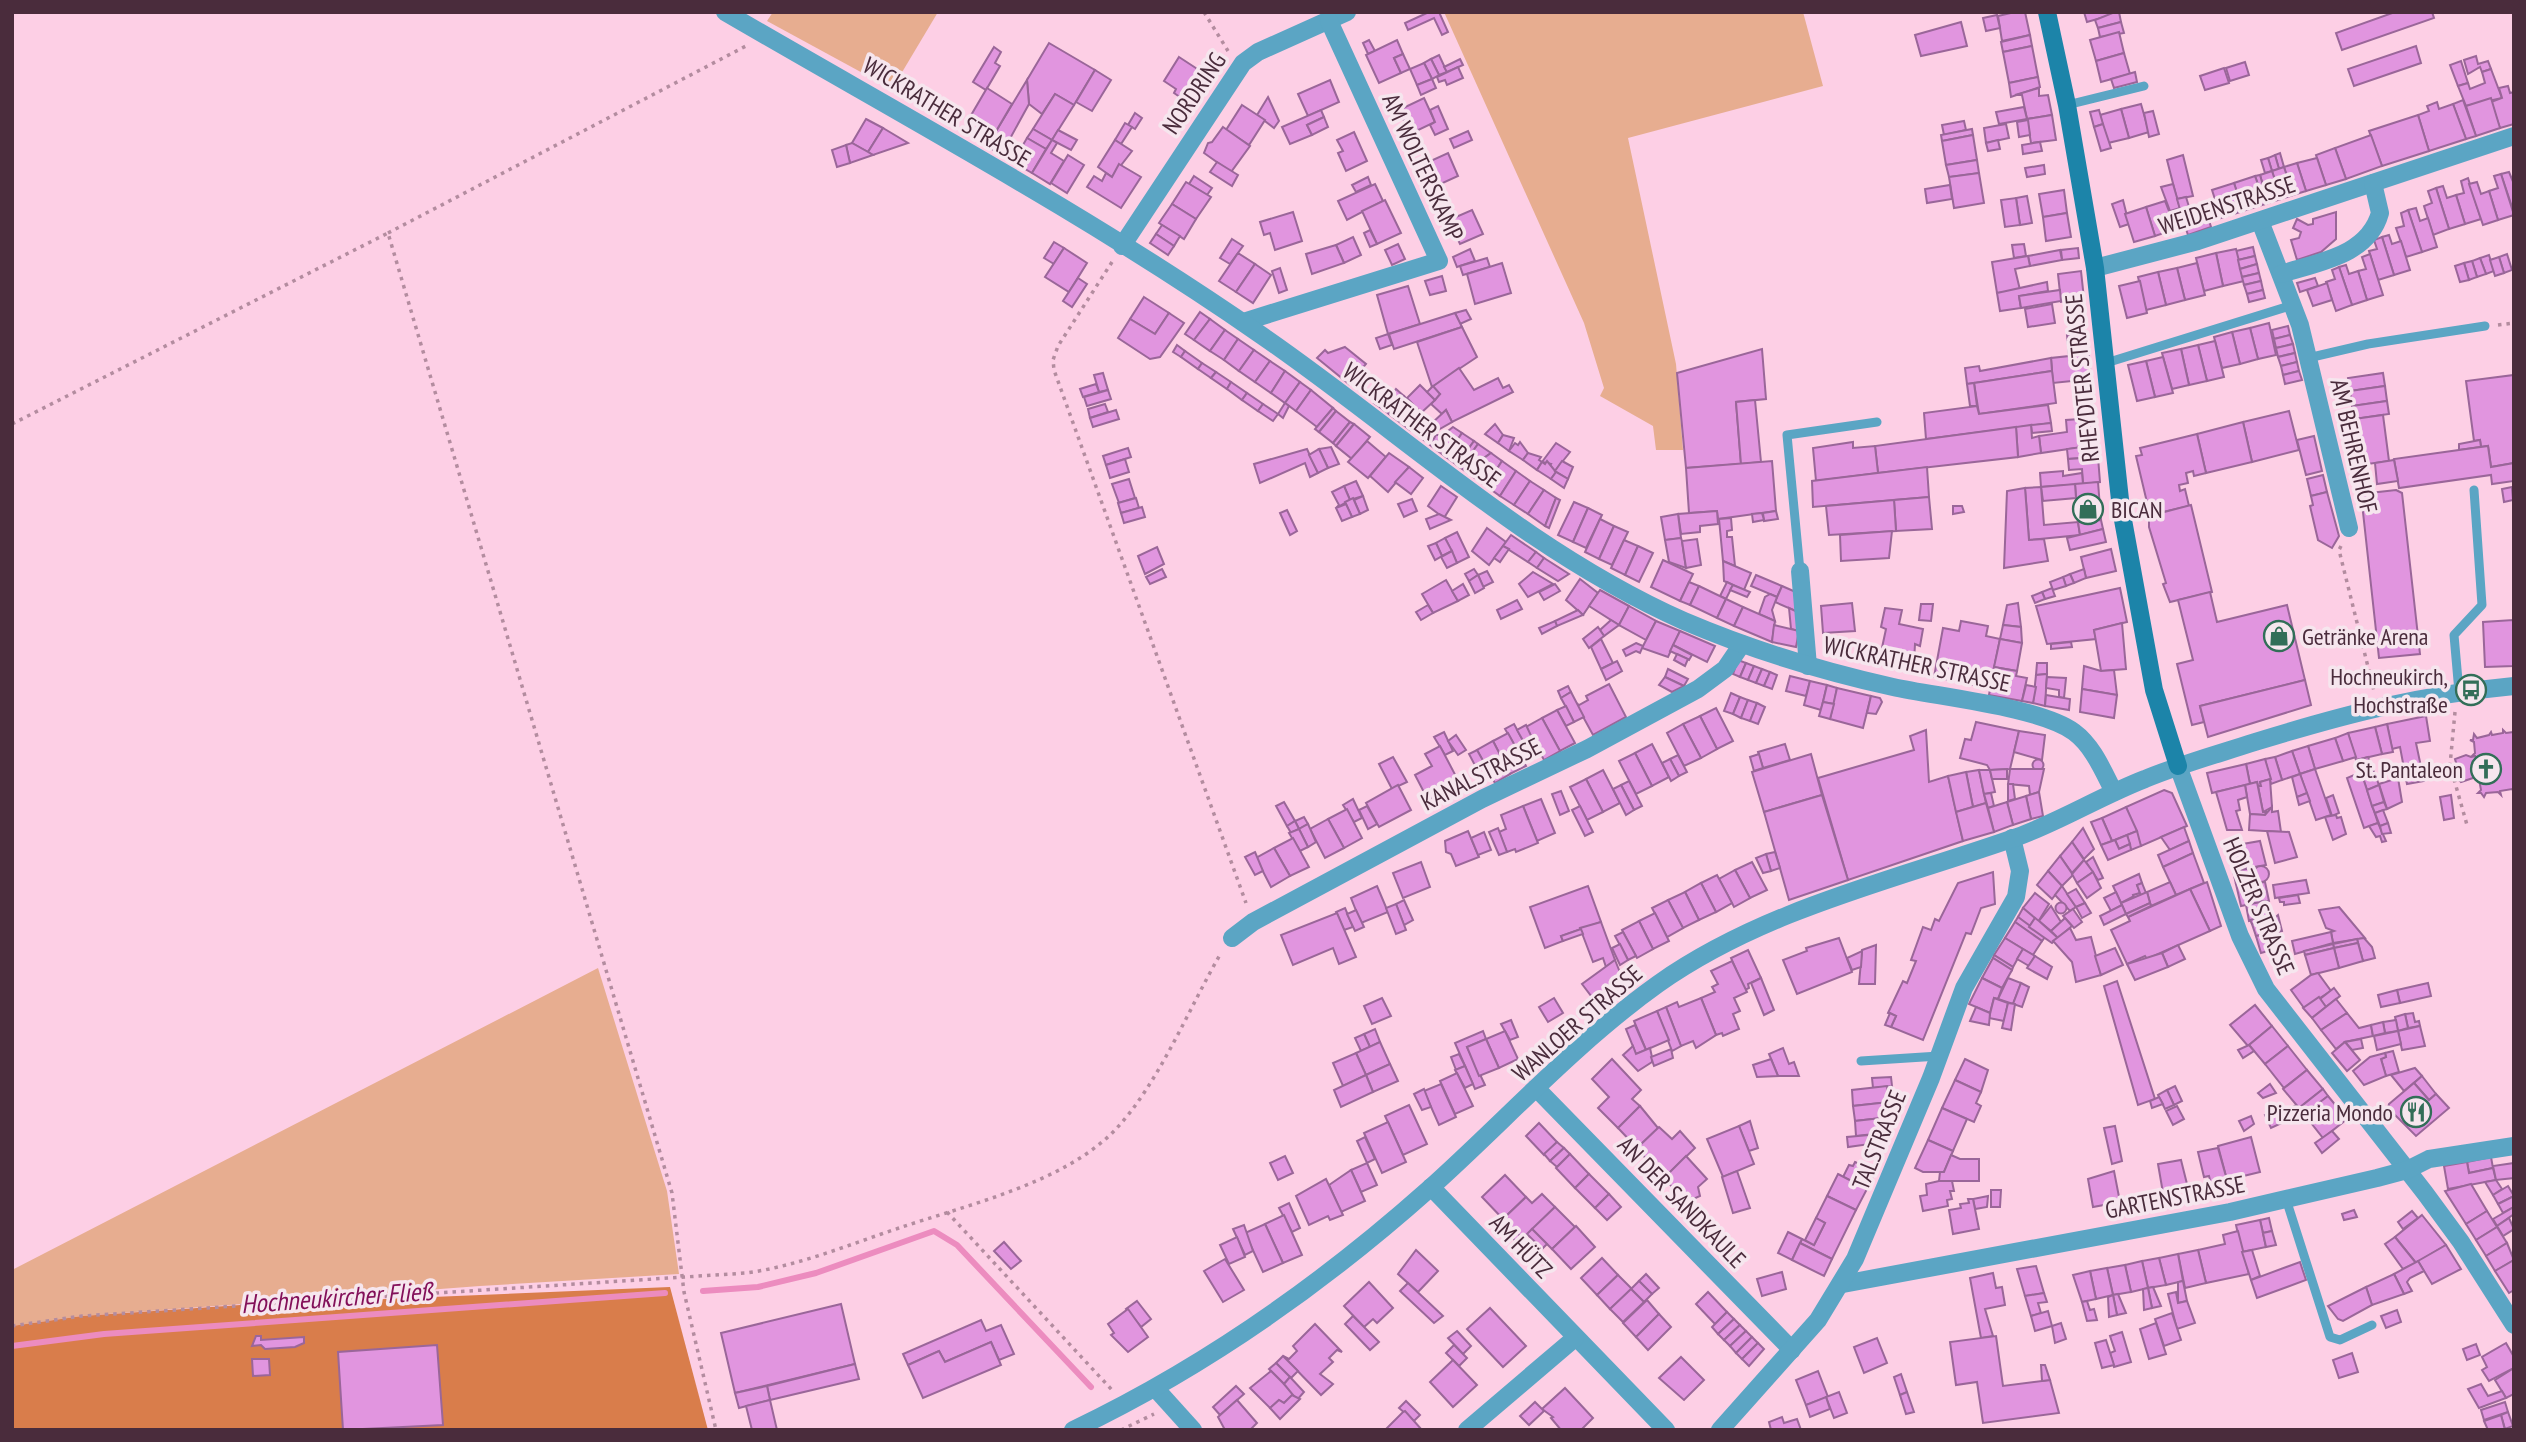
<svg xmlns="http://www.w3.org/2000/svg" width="2526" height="1442" font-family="'PT Sans Narrow',sans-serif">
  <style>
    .green { fill: #e7ad90 }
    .forest { fill: #d97d4b }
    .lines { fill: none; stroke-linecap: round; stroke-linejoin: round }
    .stream { stroke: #ec8cbf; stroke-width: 6 }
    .building { fill: #e195df; stroke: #9a6699; stroke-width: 2 }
    .path { stroke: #b38c9f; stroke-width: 3.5; stroke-dasharray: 3.5 5; stroke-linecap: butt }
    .service { stroke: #5ba5c4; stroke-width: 9 }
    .minor { stroke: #5ba5c4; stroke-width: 18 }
    .tertiary { stroke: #5ba5c4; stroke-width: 18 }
    .secondary { stroke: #1c84a9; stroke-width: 18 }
    .labels { text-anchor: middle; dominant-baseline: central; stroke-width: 7; stroke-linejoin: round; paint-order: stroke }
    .street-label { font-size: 24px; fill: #4a2c3c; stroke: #f6e6ee }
    .poi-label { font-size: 24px; fill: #4a2c3c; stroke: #f6e6ee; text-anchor: end }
    .water-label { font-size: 26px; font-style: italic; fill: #83105a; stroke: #f6e6ee }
  </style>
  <rect width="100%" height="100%" fill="#fdcfe5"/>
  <g class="green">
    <path d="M773 12H938L892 89 767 21Z"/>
    <path d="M1444 12H1803L1823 86 1628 138 1676 364 1683 450H1656L1653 426 1600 396 1604 388 1584 323Z"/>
    <path d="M598 968 667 1191 679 1274 480 1286 82 1316 12 1326V1270Z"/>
  </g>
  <path class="forest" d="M670 1287 708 1430H12V1326L82 1316 240 1305Z"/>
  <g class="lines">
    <g class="stream">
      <path d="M703 1291 758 1287 816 1273 934 1231 957 1245 1091 1387"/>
      <path d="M12 1346 104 1334 665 1293"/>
    </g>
  </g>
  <g class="building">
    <path d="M1429 12H1439L1448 32 1442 35 1434 18 1408 30 1405 23Z"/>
    <path d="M2015 12H2025L2030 35 2002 41 1998 16Z"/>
    <path d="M2084 12H2115V14L2087 22Z"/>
    <path d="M2115 12H2119L2121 22 2098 28 2095 20Z"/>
    <path d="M2395 12H2432L2434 18 2342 50 2336 33Z"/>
    <path d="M1997 15 2000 28 1986 31 1983 18Z"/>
    <path d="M1961 22 1967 46 1921 56 1915 35Z"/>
    <path d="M2121 22 2124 33 2100 37 2098 28Z"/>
    <path d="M2119 32 2124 53 2096 61 2090 40Z"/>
    <path d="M2030 35 2032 46 2003 52 2001 42Z"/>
    <path d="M1369 40 1375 51 1368 54 1363 43Z"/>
    <path d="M1397 40 1403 54 1394 58 1401 73 1379 83 1366 55Z"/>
    <path d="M1049 43 1095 70 1074 105 1055 94 1042 114 1029 104 1027 80Z"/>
    <path d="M2032 46 2038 77 2009 83 2003 52Z"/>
    <path d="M2416 46 2421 63 2354 86 2348 69Z"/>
    <path d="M994 47 1001 52 995 63 1000 66 986 90 973 82Z"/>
    <path d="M2124 53 2130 74 2101 82 2096 61Z"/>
    <path d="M1403 54 1410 69 1401 73 1394 58Z"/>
    <path d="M1439 55 1447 72 1439 75 1431 59Z"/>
    <path d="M2476 56 2478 64 2488 61 2491 69 2482 72 2480 67 2468 74 2464 60Z"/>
    <path d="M1179 57 1208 76 1190 104 1174 93 1176 89 1164 81Z"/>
    <path d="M1431 59 1439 75 1432 79 1424 63Z"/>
    <path d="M1460 59 1463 65 1447 72 1444 67Z"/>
    <path d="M2461 61 2468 83 2458 86 2450 65Z"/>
    <path d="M2245 62 2249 75 2230 81 2226 68Z"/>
    <path d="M1424 63 1432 79 1417 85 1410 69Z"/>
    <path d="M1458 67 1463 78 1447 85 1445 80 1439 82 1437 77Z"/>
    <path d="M2224 68 2229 83 2205 90 2200 76Z"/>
    <path d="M2491 69 2502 98 2466 106 2458 86 2468 83 2470 89 2485 83 2482 72Z"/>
    <path d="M1095 70 1111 80 1092 111 1076 102Z"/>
    <path d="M2135 72 2137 82 2114 88 2111 79Z"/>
    <path d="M2038 77 2040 87 2011 97 2009 83Z"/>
    <path d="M1432 79 1436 88 1421 95 1417 85Z"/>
    <path d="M1027 80 1029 104 1001 155 987 146Z"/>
    <path d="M1330 80 1339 102 1308 116 1298 94Z"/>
    <path d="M2508 86 2510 93 2514 92V124L2500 128 2491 102 2502 98 2499 88Z"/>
    <path d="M987 88 1012 104 995 133 970 117Z"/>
    <path d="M2039 88V96L2048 95 2052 115 2027 119 2022 95H2015Z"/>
    <path d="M1055 94 1074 105 1052 140 1033 129Z"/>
    <path d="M1268 97 1279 121 1274 128 1257 115Z"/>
    <path d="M1424 98 1435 122 1410 134 1399 110Z"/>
    <path d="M2491 98 2500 128 2476 136 2466 106Z"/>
    <path d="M2463 100 2476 136 2466 139 2453 104Z"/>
    <path d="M2437 102 2439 109 2453 104 2466 139 2429 151 2418 115 2429 111 2427 106Z"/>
    <path d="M2141 104 2149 132 2129 138 2121 109Z"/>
    <path d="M1242 105 1265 120 1249 145 1226 130Z"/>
    <path d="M1438 106 1448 129 1435 135 1430 125 1435 122 1430 110Z"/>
    <path d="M2024 107 2027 119 1999 124 1996 112Z"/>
    <path d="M2121 109 2129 138 2108 143 2100 115Z"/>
    <path d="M1321 110 1324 117 1307 125 1312 135 1290 144 1282 127Z"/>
    <path d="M2099 110 2103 124 2094 127 2090 112Z"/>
    <path d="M2153 111 2159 134 2149 137 2144 113Z"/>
    <path d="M1135 113 1142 118 1135 129 1128 125Z"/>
    <path d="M2052 115 2056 140 2031 143 2027 119Z"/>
    <path d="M2418 115 2429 151 2382 166 2369 131Z"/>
    <path d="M1324 117 1328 127 1312 135 1307 125Z"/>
    <path d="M866 119 883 128 868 152 852 143Z"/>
    <path d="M2028 120 2030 135 2019 137 2017 122Z"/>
    <path d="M1964 121 1966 130 1944 135 1942 125Z"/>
    <path d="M1125 123 1132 127 1121 144 1115 140Z"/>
    <path d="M2006 124 2009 138 1986 143 1984 128Z"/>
    <path d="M2103 124 2111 148 2101 151 2094 127Z"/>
    <path d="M1223 127 1250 146 1231 172 1204 153 1208 143 1212 142Z"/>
    <path d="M883 128 908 143 873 155 868 152Z"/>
    <path d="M1033 129 1052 140 1046 149 1027 138Z"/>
    <path d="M1972 129 1973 135 1942 141 1941 135Z"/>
    <path d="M1058 130 1077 140 1071 150 1052 140Z"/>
    <path d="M1468 131 1472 140 1454 148 1450 139Z"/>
    <path d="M1354 132 1367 161 1346 171 1338 153 1343 151 1337 140Z"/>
    <path d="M1973 135 1977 160 1946 165 1942 141Z"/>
    <path d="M2371 135 2382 166 2346 179 2335 148Z"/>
    <path d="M1027 138 1046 149 1032 173 1013 162Z"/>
    <path d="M1052 140 1057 143 1051 153 1064 161 1050 184 1032 173Z"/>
    <path d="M1115 140 1132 151 1112 177 1098 167Z"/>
    <path d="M1998 140 2000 149 1988 151 1986 143Z"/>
    <path d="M2040 142 2042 151 2023 154 2022 145Z"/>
    <path d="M852 143 868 152 873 155 850 163 846 145Z"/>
    <path d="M846 145 850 163 837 167 832 150Z"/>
    <path d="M2335 148 2346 179 2326 185 2316 155Z"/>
    <path d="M1448 153 1458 176 1434 187 1424 164Z"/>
    <path d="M2280 153 2284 167 2279 169 2275 155Z"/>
    <path d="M1068 155 1084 165 1067 193 1051 183Z"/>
    <path d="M2183 155 2193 196 2177 199 2167 160Z"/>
    <path d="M2275 155 2279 169 2272 171 2268 158Z"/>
    <path d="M2268 158 2272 171 2265 173 2261 160Z"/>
    <path d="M2317 158 2326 185 2306 191 2297 163Z"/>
    <path d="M1977 160 1979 173 1949 177 1946 165Z"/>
    <path d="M1217 162 1238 175 1232 186 1210 172Z"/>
    <path d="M2297 163 2306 191 2293 195 2284 167Z"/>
    <path d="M1119 164 1141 177 1121 208 1087 187 1094 176 1102 181 1106 173 1112 177Z"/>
    <path d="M2044 165 2045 174 2027 177 2025 168Z"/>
    <path d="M2284 167 2293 195 2281 199 2272 171Z"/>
    <path d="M2272 171 2281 199 2268 203 2260 175Z"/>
    <path d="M2509 172 2514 184V213L2501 174Z"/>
    <path d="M1979 173 1984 203 1954 208 1949 177Z"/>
    <path d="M2501 174 2514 215 2498 220 2489 191 2498 188 2494 176Z"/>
    <path d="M2260 175 2268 203 2265 204 2255 176Z"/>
    <path d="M1194 176 1212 188 1207 195 1189 184Z"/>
    <path d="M2255 176 2265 204 2243 211 2234 183Z"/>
    <path d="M1368 177 1371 185 1356 192 1352 185Z"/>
    <path d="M2468 178 2481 219 2465 224 2456 195 2464 193 2461 181Z"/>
    <path d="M1186 182 1211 197 1196 219 1172 204Z"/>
    <path d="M2477 182 2481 194 2489 191 2498 220 2483 225 2469 184Z"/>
    <path d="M2234 183 2243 211 2221 218 2212 190Z"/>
    <path d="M1375 184 1383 201 1347 220 1338 201Z"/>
    <path d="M2173 184 2180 208 2170 211 2161 187Z"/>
    <path d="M1950 185 1952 199 1927 203 1925 189Z"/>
    <path d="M2443 186 2447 198 2456 195 2465 224 2449 229 2436 188Z"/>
    <path d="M2436 188 2449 229 2433 235 2424 206 2432 203 2428 191Z"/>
    <path d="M2064 190 2067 213 2043 217 2039 194Z"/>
    <path d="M2027 196 2032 223 2020 225 2016 198Z"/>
    <path d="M2186 197 2190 210 2181 213 2177 199Z"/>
    <path d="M2016 198 2020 225 2005 227 2001 200Z"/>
    <path d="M1385 200 1401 233 1377 244 1362 211Z"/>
    <path d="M2123 200 2129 224 2120 227 2112 204Z"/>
    <path d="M2165 201 2176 229 2155 236 2146 207Z"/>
    <path d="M1172 204 1196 219 1184 239 1159 223Z"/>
    <path d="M2204 205 2211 227 2188 235 2181 213Z"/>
    <path d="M2146 207 2155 236 2134 242 2125 214Z"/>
    <path d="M2416 208 2420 221 2428 218 2437 247 2422 252 2408 210Z"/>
    <path d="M1472 210 1483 234 1460 244 1449 220Z"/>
    <path d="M2408 210 2422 252 2406 257 2396 228 2404 226 2401 213Z"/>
    <path d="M1293 212 1302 241 1275 250 1270 233 1264 235 1260 222Z"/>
    <path d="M2336 212V239L2321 252 2297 260 2291 240 2299 238 2301 232 2293 228 2297 219 2308 225 2313 224V219Z"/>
    <path d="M2067 213 2071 237 2046 241 2043 217Z"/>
    <path d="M1162 225 1180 236 1174 246 1156 234Z"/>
    <path d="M1370 230 1377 244 1370 247 1364 233Z"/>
    <path d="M1156 234 1174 246 1168 255 1150 243Z"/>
    <path d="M2389 235 2392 244 2401 241 2410 270 2394 275 2382 237Z"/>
    <path d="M1353 237 1361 255 1344 263 1336 245Z"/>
    <path d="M2382 237 2394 275 2378 280 2369 251 2377 249 2374 240Z"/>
    <path d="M1232 239 1243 246 1230 264 1220 258Z"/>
    <path d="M1054 242 1064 248 1054 264 1044 258Z"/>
    <path d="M1398 244 1405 259 1392 265 1385 250Z"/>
    <path d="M2024 244 2026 256 2014 258 2012 245Z"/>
    <path d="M1336 245 1344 263 1312 274 1306 254Z"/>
    <path d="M2253 247 2255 256 2238 260 2236 251Z"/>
    <path d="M1064 248 1087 263 1069 292 1045 277Z"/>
    <path d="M2078 248 2079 258 2062 260 2061 250Z"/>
    <path d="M1470 249 1475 261 1457 267 1453 257Z"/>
    <path d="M2236 249 2244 281 2223 286 2216 253Z"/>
    <path d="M2060 250 2062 260 2030 266 2028 256Z"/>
    <path d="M1238 253 1255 264 1236 292 1219 281Z"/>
    <path d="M2216 253 2223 286 2204 291 2196 258Z"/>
    <path d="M2370 254 2383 295 2367 300 2358 271 2366 269 2362 257Z"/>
    <path d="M2507 254 2512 270 2504 273 2499 257Z"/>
    <path d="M2489 255 2494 271 2486 274 2480 258Z"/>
    <path d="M2028 256 2030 266 2015 269 2020 290 1997 293 1992 262Z"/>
    <path d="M2255 256 2257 264 2240 269 2238 260Z"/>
    <path d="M2499 257 2504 273 2495 276 2490 260Z"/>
    <path d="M1487 258 1490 267 1463 275 1460 266Z"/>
    <path d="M2480 258 2486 274 2477 277 2472 261Z"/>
    <path d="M2472 261 2477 277 2469 280 2464 263Z"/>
    <path d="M1502 263 1511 293 1475 304 1467 274Z"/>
    <path d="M2197 263 2205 295 2185 300 2177 268Z"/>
    <path d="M2464 263 2469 280 2460 282 2455 266Z"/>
    <path d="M1255 264 1271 275 1253 303 1236 292Z"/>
    <path d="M2257 264 2259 273 2242 277 2240 269Z"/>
    <path d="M2346 265 2349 274 2358 271 2367 300 2352 305 2339 267Z"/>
    <path d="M2339 267 2352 305 2336 311 2326 282 2335 279 2332 270Z"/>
    <path d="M1280 268 1287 290 1279 293 1272 271Z"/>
    <path d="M2177 268 2185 300 2166 305 2158 272Z"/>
    <path d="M2081 271 2084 299 2061 302 2058 274Z"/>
    <path d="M2158 272 2166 305 2146 310 2138 277Z"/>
    <path d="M2259 273 2261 281 2244 285 2242 277Z"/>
    <path d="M1442 276 1446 291 1430 295 1425 281Z"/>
    <path d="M1078 278 1087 284 1072 307 1063 301Z"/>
    <path d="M2315 278 2318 286 2300 292 2297 283Z"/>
    <path d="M2140 281 2147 313 2127 318 2119 286Z"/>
    <path d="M2261 281 2263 290 2247 294 2244 285Z"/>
    <path d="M2047 282 2048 291 2019 296 2021 308 2000 311 1997 293Z"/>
    <path d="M2327 283 2332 300 2313 306 2307 290Z"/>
    <path d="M1408 286 1420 324 1388 334 1377 295Z"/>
    <path d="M2060 290 2061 301 2021 308 2019 296Z"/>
    <path d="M2263 290 2265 298 2249 302 2247 294Z"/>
    <path d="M1144 297 1169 313 1155 334 1130 319Z"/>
    <path d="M2052 304 2055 323 2028 327 2025 309Z"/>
    <path d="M1466 310 1471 319 1460 324 1455 313Z"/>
    <path d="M1200 312 1210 319 1194 340 1185 334Z"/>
    <path d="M1169 313 1184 323 1160 357 1150 359 1118 338 1130 319 1155 334Z"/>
    <path d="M1455 313 1462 327 1394 349 1389 334Z"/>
    <path d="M1210 319 1225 330 1210 351 1194 340Z"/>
    <path d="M2269 323 2276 355 2258 359 2250 328Z"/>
    <path d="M2288 326 2290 335 2274 339 2272 330Z"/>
    <path d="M1462 327 1477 357 1432 387 1417 342Z"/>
    <path d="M2250 328 2258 359 2240 364 2232 332Z"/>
    <path d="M1225 330 1238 339 1224 360 1210 351Z"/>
    <path d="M2232 332 2240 364 2222 368 2214 337Z"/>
    <path d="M2087 333 2091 379 2053 383 2051 358 2069 356 2067 335Z"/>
    <path d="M1388 334 1392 345 1380 349 1376 338Z"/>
    <path d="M2290 335 2293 344 2276 348 2274 339Z"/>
    <path d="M1238 339 1254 350 1239 371 1224 360Z"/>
    <path d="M2215 341 2224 377 2207 381 2198 345Z"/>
    <path d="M2293 344 2295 353 2278 357 2276 348Z"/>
    <path d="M1177 345 1185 351 1181 357 1173 352Z"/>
    <path d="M2198 345 2207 381 2189 385 2181 349Z"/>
    <path d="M1345 347 1366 364 1349 384 1317 358 1325 350 1328 353Z"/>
    <path d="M1762 349 1766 399 1736 402 1741 464 1686 468 1677 373Z"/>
    <path d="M2181 349 2189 385 2172 389 2162 353Z"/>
    <path d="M1254 350 1270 361 1255 382 1239 371Z"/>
    <path d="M1185 351 1202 363 1198 369 1181 357Z"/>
    <path d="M2295 353 2297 362 2281 366 2278 357Z"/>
    <path d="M2163 357 2173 393 2155 397 2146 361Z"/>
    <path d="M2051 358 2052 371 1967 384 1965 368 1979 366 1980 371Z"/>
    <path d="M1270 361 1285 371 1271 393 1255 382Z"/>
    <path d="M2146 361 2155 397 2137 401 2128 365Z"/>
    <path d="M2297 362 2299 371 2283 375 2281 366Z"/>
    <path d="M1202 363 1216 372 1211 378 1198 369Z"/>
    <path d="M1459 368 1474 390 1498 378 1503 388 1509 385 1513 392 1452 422 1446 410 1442 414 1431 404 1440 394 1432 387Z"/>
    <path d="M1285 371 1300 382 1285 403 1271 393Z"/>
    <path d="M2052 371 2056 403 1979 414 1974 383Z"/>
    <path d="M2299 371 2302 380 2285 384 2283 375Z"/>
    <path d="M1216 372 1231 382 1227 389 1211 378Z"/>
    <path d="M1103 373 1108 390 1099 392 1094 375Z"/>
    <path d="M2383 373 2385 386 2350 391 2348 378Z"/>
    <path d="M2514 375V463L2491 467 2488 446 2481 447 2480 440 2474 441 2466 381Z"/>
    <path d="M1231 382 1247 393 1242 400 1227 389Z"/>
    <path d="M1300 382 1311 390 1296 411 1285 403Z"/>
    <path d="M1974 383 1977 406H1970L1967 384Z"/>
    <path d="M1096 384 1099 392 1083 397 1080 389Z"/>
    <path d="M1420 385 1435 400 1421 413 1407 398Z"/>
    <path d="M1387 386 1394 392 1381 408 1374 403Z"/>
    <path d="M1433 386 1440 394 1435 400 1427 392Z"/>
    <path d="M2385 386 2387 401 2352 406 2350 391Z"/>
    <path d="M1396 389 1404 396 1389 414 1381 408Z"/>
    <path d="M1108 390 1111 399 1087 406 1084 397Z"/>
    <path d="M1311 390 1333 408 1317 427 1296 411Z"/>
    <path d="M1247 393 1263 404 1258 411 1242 400Z"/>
    <path d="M1404 396 1421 413 1410 430 1389 414Z"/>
    <path d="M1755 400 1761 462 1741 464 1736 402Z"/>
    <path d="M2387 401 2389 414 2354 419 2352 406Z"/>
    <path d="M1285 403 1289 406 1283 418 1278 414Z"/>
    <path d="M1105 404 1108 412 1090 418 1088 409Z"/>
    <path d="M1263 404 1278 414 1273 421 1258 411Z"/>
    <path d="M2048 405 2051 423 1926 439 1924 413 1977 406 1979 414Z"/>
    <path d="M1333 408 1336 411 1319 432 1315 429Z"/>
    <path d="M1116 410 1119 419 1093 427 1090 418Z"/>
    <path d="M1446 410 1452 422 1438 430 1432 423Z"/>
    <path d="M1336 411 1350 422 1333 443 1319 432Z"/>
    <path d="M2289 411 2299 450 2252 462 2243 422Z"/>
    <path d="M2383 415 2389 461 2360 465 2354 419Z"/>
    <path d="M2094 418 2096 445 2041 453 2039 436 2067 432 2066 420Z"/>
    <path d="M1429 421 1435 427 1425 441 1419 436Z"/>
    <path d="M1350 422 1354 424 1336 446 1333 443Z"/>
    <path d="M2243 422 2252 462 2206 473 2197 434Z"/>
    <path d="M2051 423 2052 431 2032 433 2031 425Z"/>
    <path d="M1354 424 1370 437 1352 459 1336 446Z"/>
    <path d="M1495 424 1503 435 1498 443 1485 434Z"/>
    <path d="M2031 425 2032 438 2039 436 2041 453 2018 457 2016 427Z"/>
    <path d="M1453 427 1462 433 1446 457 1430 445 1436 435H1443Z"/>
    <path d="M2016 427 2018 457 1878 473 1875 446Z"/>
    <path d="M1462 433 1474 441 1457 465 1446 457Z"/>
    <path d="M2197 434 2206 473 2194 476 2193 471 2186 473 2188 483 2179 485 2180 491 2185 489 2189 506 2150 515 2136 456 2142 455 2140 448Z"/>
    <path d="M1503 435 1514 438 1509 451 1498 443Z"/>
    <path d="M2314 436 2322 471 2306 475 2297 440Z"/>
    <path d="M2480 440 2481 447 2459 450V444Z"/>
    <path d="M1367 441 1386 457 1368 478 1348 462Z"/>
    <path d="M1474 441 1478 444 1461 468 1457 465Z"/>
    <path d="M1520 442 1528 453 1523 460 1509 451 1515 443 1518 445Z"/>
    <path d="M1853 442V448L1875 446 1878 473 1816 481 1813 448Z"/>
    <path d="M1556 443 1570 452 1555 471 1549 467 1551 464 1542 462Z"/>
    <path d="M1478 444 1491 453 1484 458 1472 476 1461 468Z"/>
    <path d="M2096 445 2098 457 2068 459 2067 449Z"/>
    <path d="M2488 446 2491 467 2514 463V481L2492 484 2491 475 2399 488 2394 459Z"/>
    <path d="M1331 447 1339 464 1328 468 1319 449Z"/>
    <path d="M1128 448 1131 457 1106 465 1103 456Z"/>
    <path d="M1307 449 1318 473 1310 477 1305 463 1260 483 1254 464Z"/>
    <path d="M1319 449 1328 468 1318 473 1309 455Z"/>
    <path d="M1389 453 1409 467 1388 492 1370 476Z"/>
    <path d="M1491 453 1502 461 1486 486 1472 476 1484 458Z"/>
    <path d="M1528 453 1541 457 1539 460 1542 462 1537 470 1523 460Z"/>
    <path d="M2098 457 2100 482 2083 484 2082 469 2069 470 2068 459Z"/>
    <path d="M1125 459 1129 472 1110 478 1106 465Z"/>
    <path d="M2394 460 2398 481 2377 484 2375 463Z"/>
    <path d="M1502 461 1516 471 1500 496 1486 486Z"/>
    <path d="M1547 461 1556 472 1551 479 1537 470 1542 462 1545 464Z"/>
    <path d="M1562 461 1573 467 1568 479 1555 471Z"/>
    <path d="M1772 461 1776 511 1718 519 1717 511 1689 513 1686 468Z"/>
    <path d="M1409 467 1423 478 1411 494 1395 482Z"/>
    <path d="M1927 467 1929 497 1813 507 1812 481Z"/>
    <path d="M1516 471 1530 481 1514 505 1500 496Z"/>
    <path d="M2063 471V476L2082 473 2083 484 2041 487 2040 473Z"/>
    <path d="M1556 472 1568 479 1564 488 1551 479Z"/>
    <path d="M2323 475 2327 492 2311 496 2307 479Z"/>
    <path d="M1129 479 1135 498 1119 503 1112 484Z"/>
    <path d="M1356 481 1363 496 1350 500 1344 486Z"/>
    <path d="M1530 481 1544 490 1528 514 1514 505Z"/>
    <path d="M2098 482 2101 520 2078 522 2075 484Z"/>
    <path d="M2075 484 2076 498 2043 501 2041 487Z"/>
    <path d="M1344 486 1350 500 1336 508 1339 505 1332 492Z"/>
    <path d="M1441 486 1457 497 1444 518 1428 506Z"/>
    <path d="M2041 487 2044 525 2078 522 2080 535 2029 540 2025 488Z"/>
    <path d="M2512 487 2513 500 2504 502 2502 489Z"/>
    <path d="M2025 488 2029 540 2044 539 2048 561 2004 568 2007 491Z"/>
    <path d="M1544 490 1556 498 1545 526 1528 514Z"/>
    <path d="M2396 490 2402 493 2420 654 2379 658 2361 494Z"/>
    <path d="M2327 492 2339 536 2332 548 2318 540 2310 506 2313 505 2311 496Z"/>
    <path d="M1363 496 1368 510 1360 514 1354 500Z"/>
    <path d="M1929 497 1932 529 1896 531 1894 500Z"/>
    <path d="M1136 498 1139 508 1121 513 1118 503Z"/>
    <path d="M1353 498 1360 514 1352 517 1345 502Z"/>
    <path d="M1556 498 1560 500 1549 528 1545 526Z"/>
    <path d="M1412 499 1417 511 1404 517 1398 504Z"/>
    <path d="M1894 500 1896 531 1829 535 1826 506Z"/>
    <path d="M1574 502 1588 508 1573 542 1558 535Z"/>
    <path d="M1346 504 1352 517 1342 521 1336 508Z"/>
    <path d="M2191 505 2212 592 2170 602 2163 584 2166 583 2149 527V516Z"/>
    <path d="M1953 506H1962L1964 512 1953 514Z"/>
    <path d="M1142 507 1145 517 1124 523 1121 513Z"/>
    <path d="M1588 508 1602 515 1586 548 1573 542Z"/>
    <path d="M1287 510 1297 531 1290 535 1280 513Z"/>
    <path d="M1717 511 1718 524 1700 526V532L1681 534 1678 514Z"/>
    <path d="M1776 511 1778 519 1764 521 1763 513Z"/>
    <path d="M1762 513 1764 520 1753 522 1752 514Z"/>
    <path d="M1439 514 1451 520 1430 529 1426 519Z"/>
    <path d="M1678 514 1681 538 1665 540 1661 517Z"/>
    <path d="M1731 518 1732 530 1727 531V537H1732L1735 566 1723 561 1719 519Z"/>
    <path d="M1600 519 1614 526 1599 559 1585 552Z"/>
    <path d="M2101 520 2103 529 2080 535 2078 522Z"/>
    <path d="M1614 526 1628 532 1612 565 1599 559Z"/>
    <path d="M1487 528 1506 542 1489 565 1472 551Z"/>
    <path d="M2103 529 2106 542 2070 550 2067 538Z"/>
    <path d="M1892 531 1889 558 1841 561 1840 535Z"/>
    <path d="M1457 532 1469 557 1457 563 1445 538Z"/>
    <path d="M1511 535 1536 552 1528 562 1503 546Z"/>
    <path d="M1445 538 1452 551 1442 556 1436 543Z"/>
    <path d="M1681 538 1682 541 1686 568 1669 562 1665 540Z"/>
    <path d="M1697 539 1701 565 1686 568 1682 541Z"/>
    <path d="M1624 540 1638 546 1625 575 1611 568Z"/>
    <path d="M1436 543 1442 556 1435 560 1428 546Z"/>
    <path d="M1503 546 1509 549 1500 562 1494 558Z"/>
    <path d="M1638 546 1653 553 1639 582 1625 575Z"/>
    <path d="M1157 547 1164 564 1145 574 1138 556Z"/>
    <path d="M2111 549 2116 571 2086 578 2081 557Z"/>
    <path d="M1452 551 1457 563 1447 568 1441 557Z"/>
    <path d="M1536 552 1544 558 1537 568 1528 562Z"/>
    <path d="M1544 558 1569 574 1558 581 1537 568Z"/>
    <path d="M1663 560 1693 574 1680 601 1651 587Z"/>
    <path d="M1723 561 1751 573 1744 590 1724 581Z"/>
    <path d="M1162 569 1166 577 1150 584 1146 577Z"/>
    <path d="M1474 569 1478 575 1469 581 1465 574Z"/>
    <path d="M2084 569 2086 578 2074 583 2070 574Z"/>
    <path d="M1487 571 1493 582 1483 587 1478 575Z"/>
    <path d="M1533 572 1553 584 1528 597 1519 584Z"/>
    <path d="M2070 574 2074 583 2066 586 2063 577Z"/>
    <path d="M1478 575 1484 588 1475 593 1469 581Z"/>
    <path d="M1756 575 1782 586 1777 597 1751 586Z"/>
    <path d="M2063 577 2066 586 2053 590 2050 582Z"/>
    <path d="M1580 579 1598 593 1583 615 1566 600Z"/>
    <path d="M1446 580 1458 601 1433 613 1422 594Z"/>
    <path d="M1689 582 1699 586 1690 605 1680 601Z"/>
    <path d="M1727 582 1733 585 1726 599 1720 596Z"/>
    <path d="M1463 584 1469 595 1458 601 1452 591Z"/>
    <path d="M1555 584 1560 591 1544 600 1539 592Z"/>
    <path d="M1733 585 1750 592 1747 597 1730 590Z"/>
    <path d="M1699 586 1726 599 1717 618 1690 605Z"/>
    <path d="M1782 586 1798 593 1800 613 1775 602Z"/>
    <path d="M2052 588 2055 596 2045 599 2042 592Z"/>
    <path d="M2120 588 2127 622 2094 630 2096 639 2047 644 2036 606Z"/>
    <path d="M1600 590 1629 606 1619 625 1589 606Z"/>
    <path d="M2042 592 2045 599 2035 603 2032 596Z"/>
    <path d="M2210 592 2217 622 2287 605 2305 680 2200 706 2204 722 2192 725 2177 664 2193 660 2178 600Z"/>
    <path d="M1770 594 1777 597 1772 610 1775 621 1759 614 1765 597Z"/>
    <path d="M1726 599 1743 607 1734 626 1717 618Z"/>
    <path d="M1517 600 1522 609 1501 619 1497 610Z"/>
    <path d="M1852 603 1855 631 1823 633 1821 606Z"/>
    <path d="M2018 603 2021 627 2003 625 2007 605Z"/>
    <path d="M1921 604H1933L1931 621 1919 620Z"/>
    <path d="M1428 605 1433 613 1421 620 1416 612Z"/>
    <path d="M1629 606 1656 621 1646 640 1619 625Z"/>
    <path d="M1743 607 1775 621 1772 642 1734 626Z"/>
    <path d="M1789 608 1800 613 1799 631 1791 629Z"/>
    <path d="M1885 608 1902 610 1899 624 1923 629 1920 646 1915 644 1914 662 1908 665 1905 661 1880 657 1886 629 1881 627Z"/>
    <path d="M1578 610 1583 615 1557 626 1555 621Z"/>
    <path d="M1611 620 1619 625 1604 636 1600 630Z"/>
    <path d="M2513 620 2514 666 2485 667 2483 622Z"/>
    <path d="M1555 621 1557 626 1542 634 1539 628Z"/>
    <path d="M1656 621 1680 631 1668 657 1642 648Z"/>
    <path d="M1961 621 1988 626 1986 636 2000 639 1990 688 1934 677 1943 628 1959 631Z"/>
    <path d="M2122 623 2126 669 2101 671 2094 630Z"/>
    <path d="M1774 625 1799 631 1796 647 1772 642Z"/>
    <path d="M2003 625 2021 627 2022 643 2000 639Z"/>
    <path d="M1598 627 1604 636 1589 648 1583 639Z"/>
    <path d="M1680 631 1715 646 1707 662 1673 645Z"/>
    <path d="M1601 639 1613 663 1601 669 1591 647Z"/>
    <path d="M2000 639 2022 643 2017 671 1994 667Z"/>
    <path d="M2071 642 2072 647 2051 649V644Z"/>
    <path d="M1636 643 1643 646 1640 653 1636 651 1626 656 1623 650Z"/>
    <path d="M1673 645 1692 655 1689 660 1670 651Z"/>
    <path d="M1677 654 1688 659 1685 666 1674 660Z"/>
    <path d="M1738 660 1746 663 1740 677 1733 674Z"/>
    <path d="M1617 661 1622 671 1606 680 1601 669Z"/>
    <path d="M1746 663 1754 666 1748 680 1740 677Z"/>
    <path d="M2037 663H2047V674L2036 675Z"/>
    <path d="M1754 666 1762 669 1756 683 1748 680Z"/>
    <path d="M2084 666 2101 671 2114 670 2117 695 2082 689Z"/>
    <path d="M1994 667 2017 671 2016 676 2027 678 2022 701 1989 695Z"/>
    <path d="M1668 669 1688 679 1684 686 1665 677Z"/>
    <path d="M1762 669 1770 672 1764 686 1756 683Z"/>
    <path d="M1770 672 1777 675 1772 689 1764 686Z"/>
    <path d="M2047 674 2045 706 2033 703 2036 675Z"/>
    <path d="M1790 676 1810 681 1806 696 1786 691Z"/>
    <path d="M1665 677 1684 686 1672 692 1659 685Z"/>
    <path d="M2047 677 2066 678 2064 698 2059 697V690L2046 688Z"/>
    <path d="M2305 680 2311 705 2208 737 2200 706Z"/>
    <path d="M1810 681 1827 685 1821 710 1804 705Z"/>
    <path d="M1609 684 1626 717 1593 735 1575 702 1579 705 1588 700 1586 696Z"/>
    <path d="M1827 685 1837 688 1834 704 1823 702Z"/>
    <path d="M2026 685 2036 687 2033 703 2022 701Z"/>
    <path d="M1568 686 1571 692 1561 698 1558 691Z"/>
    <path d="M1837 688 1871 696 1863 728 1830 719Z"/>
    <path d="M2082 689 2117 695 2114 718 2080 712Z"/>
    <path d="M1571 692 1584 717 1574 722 1561 698Z"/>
    <path d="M1731 693 1740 697 1733 714 1724 711Z"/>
    <path d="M2046 695 2070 699 2069 710 2045 706Z"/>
    <path d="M1871 696 1880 698 1882 702 1876 714 1867 713Z"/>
    <path d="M1740 697 1748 700 1741 718 1733 714Z"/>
    <path d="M1748 700 1757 703 1750 721 1741 718Z"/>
    <path d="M1823 702 1834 704 1830 719 1819 716Z"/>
    <path d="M1757 703 1765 707 1758 724 1750 721Z"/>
    <path d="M1566 706 1574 722 1566 726 1557 710Z"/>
    <path d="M1716 708 1733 741 1717 749 1700 716Z"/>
    <path d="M1557 710 1575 743 1560 751 1542 718Z"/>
    <path d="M1700 716 1717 749 1701 758 1683 724Z"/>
    <path d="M2426 716 2430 741 2416 743 2424 781 2407 784 2400 747 2392 749 2387 724Z"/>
    <path d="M1542 718 1560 751 1544 760 1526 727Z"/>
    <path d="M1976 722 2019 731 2010 769 1990 770 1987 765 1960 758 1965 739 1971 740Z"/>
    <path d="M1514 724 1526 746 1518 751 1505 729Z"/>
    <path d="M1683 724 1701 758 1684 766 1667 733Z"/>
    <path d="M2387 724 2393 752 2382 754 2375 727Z"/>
    <path d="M1526 725 1534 742 1526 746 1517 730Z"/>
    <path d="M2375 727 2382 754 2356 760 2348 733Z"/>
    <path d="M1926 730 1929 782 1948 776 1963 841 1848 880 1818 778 1914 750 1910 736Z"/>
    <path d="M2503 730 2506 733 2514 732V792L2512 789 2500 791 2501 795 2498 792 2486 793 2484 797 2481 793H2478L2481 790 2479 779 2476 777 2479 776 2461 782 2458 779 2460 777 2455 759 2466 755 2471 757 2476 756H2472L2475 753 2474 742 2470 740H2473L2474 734 2477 738 2489 735 2491 732 2492 735 2503 733Z"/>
    <path d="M2019 731 2045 735 2042 760 2014 752Z"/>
    <path d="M1444 732 1453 751 1445 755 1434 737Z"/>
    <path d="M1508 733 1526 766 1510 774 1493 741Z"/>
    <path d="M2348 733 2356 757 2343 761 2335 738Z"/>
    <path d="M1456 735 1466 750 1458 755 1448 741Z"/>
    <path d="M2335 738 2343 761 2315 769 2308 746Z"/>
    <path d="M1493 741 1510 774 1495 783 1477 750Z"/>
    <path d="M1652 744 1669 777 1652 786 1635 753Z"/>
    <path d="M1785 744 1790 760 1763 768 1758 752Z"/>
    <path d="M1440 746 1460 784 1428 800 1415 775 1432 766 1425 754Z"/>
    <path d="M2308 746 2315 769 2300 774 2292 751Z"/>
    <path d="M1477 750 1486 766 1478 771 1469 754Z"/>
    <path d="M2292 751 2300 774 2282 780 2275 757Z"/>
    <path d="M1635 753 1652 786 1636 794 1619 761Z"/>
    <path d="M1759 754 1763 768 1754 771 1750 757Z"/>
    <path d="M1811 754 1822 795 1764 812 1752 772Z"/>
    <path d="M1678 755 1687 772 1679 776 1670 759Z"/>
    <path d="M1393 757 1407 782 1392 789 1379 764Z"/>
    <path d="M2275 757 2282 780 2271 784 2265 759Z"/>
    <path d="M2368 757 2379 785 2367 790 2357 760Z"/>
    <path d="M1670 759 1679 776 1671 781 1662 763Z"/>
    <path d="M2265 759 2271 779 2260 782 2261 786H2258L2257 782 2250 784 2246 764Z"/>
    <circle cx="2038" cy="765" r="5.5"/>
    <path d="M2246 764 2250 784 2212 793 2207 773Z"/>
    <path d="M2010 769H2044L2039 792 2030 795 2029 786 2008 784Z"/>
    <path d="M2315 769 2331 815 2316 820 2300 774Z"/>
    <path d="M1603 770 1620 803 1603 812 1586 779Z"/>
    <path d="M1979 770 1986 803 1973 807 1966 772Z"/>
    <path d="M1979 770H1990L1995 792 1984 794Z"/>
    <path d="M1990 770 2007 769V779H1992Z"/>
    <path d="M1966 772 1973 807 1956 812 1948 776Z"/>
    <path d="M2361 772 2378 823 2364 828 2347 778Z"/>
    <path d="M2300 774 2307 793 2297 797 2292 777Z"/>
    <path d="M2398 778 2402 802 2387 809 2379 784Z"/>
    <path d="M1586 779 1603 812 1587 820 1570 787Z"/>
    <path d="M2270 779 2272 807 2263 812 2258 786H2261L2260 782Z"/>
    <path d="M1629 781 1642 806 1634 810 1621 785Z"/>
    <path d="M2257 782 2263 812H2266L2265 815 2250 814 2245 785Z"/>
    <path d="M2008 784H2013L2015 799 2008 801Z"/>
    <path d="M1398 785 1411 810 1379 827 1366 803Z"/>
    <path d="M1621 785 1634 810 1626 815 1613 789Z"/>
    <path d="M2245 785 2247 797 2238 800 2240 810 2236 811 2242 830H2227L2216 792Z"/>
    <path d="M2379 785 2384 802 2372 806 2367 790Z"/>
    <path d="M2164 790 2172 793 2187 826 2141 846 2126 807Z"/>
    <path d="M1561 791 1569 811 1560 815 1552 794Z"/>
    <path d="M2039 792 2043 816 2031 819 2026 796Z"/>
    <path d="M1991 793 1994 806 1988 808 1984 794Z"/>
    <path d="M2307 793 2310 801 2299 805 2297 797Z"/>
    <path d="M1822 795 1848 880 1789 900 1764 812Z"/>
    <path d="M2333 795 2339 813 2332 816 2326 798Z"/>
    <path d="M2451 795 2454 818 2444 820 2440 797Z"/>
    <path d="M2026 796 2031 819 2013 825 2007 802Z"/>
    <path d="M1353 799 1362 818 1354 822 1343 805Z"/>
    <path d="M1541 799 1555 833 1537 841 1523 806Z"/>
    <path d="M1284 802 1295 821 1287 826 1276 806Z"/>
    <path d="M2007 802 2013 825 1994 832 1988 808Z"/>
    <path d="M2384 802 2387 809 2375 813 2372 806Z"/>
    <path d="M1986 803 1994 832 1963 841 1956 812Z"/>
    <path d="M1367 806 1377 824 1368 829 1359 810Z"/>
    <path d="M1523 806 1538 843 1516 852 1515 849 1507 852 1499 832 1506 829 1501 815Z"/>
    <path d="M1580 806 1593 832 1585 836 1572 810Z"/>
    <path d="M2126 807 2137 831 2112 841 2102 818Z"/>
    <path d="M2272 807V812L2278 811 2281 832 2249 830 2250 814 2265 815Z"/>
    <path d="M1347 809 1362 838 1344 848 1328 819Z"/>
    <path d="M2383 810 2388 823 2380 826 2375 813Z"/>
    <path d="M2336 815 2337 818 2341 817 2346 834 2333 840 2325 817Z"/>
    <path d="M1304 817 1308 824 1299 829 1295 821Z"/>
    <path d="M2102 818 2112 841 2101 845 2091 822Z"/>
    <path d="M1328 819 1344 848 1325 858 1310 829Z"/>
    <path d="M1295 821 1299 829 1291 833 1287 826Z"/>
    <path d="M2378 823 2386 841 2382 842 2380 836 2376 837 2369 826Z"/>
    <path d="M2388 823 2391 833 2382 834 2380 826Z"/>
    <path d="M1308 824 1316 842 1308 847 1299 829Z"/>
    <path d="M2184 827 2189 841 2170 850 2161 837Z"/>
    <path d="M1498 828 1507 852 1499 855 1489 832Z"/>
    <path d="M2083 828 2094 849 2084 859 2072 842Z"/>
    <path d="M1299 829 1308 847 1300 851 1289 833Z"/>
    <path d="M1468 831 1479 857 1456 866 1451 854 1446 852 1445 841Z"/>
    <path d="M2137 831 2141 846 2131 850 2127 835Z"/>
    <path d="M2267 831 2289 832 2297 857 2275 863Z"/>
    <path d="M1484 832 1491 850 1478 855 1471 838Z"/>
    <path d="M2127 835 2130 844 2119 849 2115 840Z"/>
    <path d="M1293 838 1309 867 1290 876 1274 848Z"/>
    <path d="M2115 840 2119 849 2130 844 2131 850 2108 860 2101 845Z"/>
    <path d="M2189 841 2193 853 2163 867 2158 855Z"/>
    <path d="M2260 841 2266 865 2237 870 2231 846Z"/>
    <path d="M2072 842 2084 860 2072 873 2060 856Z"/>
    <path d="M1274 848 1290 876 1271 887 1256 858Z"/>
    <path d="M1255 852 1263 871 1255 875 1245 857Z"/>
    <path d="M1775 852 1780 868 1771 871 1766 854Z"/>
    <path d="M2193 853 2204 883 2176 895 2163 867Z"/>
    <path d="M1766 854 1771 871 1763 873 1756 858Z"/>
    <path d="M2060 856 2073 875 2062 886 2048 871Z"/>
    <path d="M2093 857 2103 878 2098 880 2086 862Z"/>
    <path d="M2084 860 2093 872 2077 883 2072 874Z"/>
    <path d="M1421 862 1430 887 1403 898 1393 873Z"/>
    <path d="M1752 862 1767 890 1750 898 1735 870Z"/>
    <circle cx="2261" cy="874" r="8"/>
    <path d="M2253 868 2256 881 2236 884 2233 871Z"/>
    <path d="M1735 870 1750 898 1734 907 1719 879Z"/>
    <path d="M2048 871 2062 886 2052 899 2037 885Z"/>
    <path d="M1993 872 1995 904 1981 908 1971 934 1966 933 1923 1040 1891 1027 1896 1016 1888 1013 1903 981 1907 983 1916 961 1911 960 1923 927 1931 930 1935 919 1939 921 1958 883Z"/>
    <path d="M2093 872 2101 888 2087 898 2077 883Z"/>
    <path d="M2139 874 2142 883 2137 885 2140 893 2121 903 2113 886Z"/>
    <path d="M1717 875 1732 903 1716 912 1701 883Z"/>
    <path d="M2306 880 2309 893 2275 898 2273 885Z"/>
    <path d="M2256 881 2261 902 2241 906 2236 884Z"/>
    <path d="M2170 882 2176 895 2151 906 2147 892Z"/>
    <path d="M2207 882 2221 926 2210 931 2190 889Z"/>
    <path d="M2265 882 2269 901 2261 902 2257 883Z"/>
    <path d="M1701 883 1716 912 1699 920 1685 892Z"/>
    <path d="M2142 883 2146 893 2134 898 2133 895 2140 893 2137 885Z"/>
    <path d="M1377 886 1388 912 1361 923 1351 898Z"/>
    <path d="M1588 886 1601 922 1561 936 1563 941 1545 948 1530 907Z"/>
    <path d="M2062 886 2076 907 2070 911 2055 895Z"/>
    <path d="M2076 889 2085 903 2076 907 2067 894Z"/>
    <path d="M2190 889 2210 931 2147 959 2145 956 2127 964 2111 930 2130 921 2128 917Z"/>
    <path d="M1685 892 1699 920 1683 928 1668 900Z"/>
    <path d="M2116 892 2122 905 2111 911 2104 898Z"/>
    <path d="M2147 892 2150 903 2126 914 2121 903Z"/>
    <path d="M2035 893 2049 904 2038 922 2023 908Z"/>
    <path d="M2298 895 2300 903 2284 905V902H2280L2279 898Z"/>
    <path d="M1404 900 1413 920 1404 925 1396 904Z"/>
    <path d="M1668 900 1683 928 1667 937 1652 908Z"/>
    <path d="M2265 901 2268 916 2249 921 2246 905Z"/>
    <circle cx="2061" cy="908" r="5.5"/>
    <path d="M2085 903 2091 913 2082 918 2076 907Z"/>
    <path d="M2150 903 2151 906 2128 917 2126 914Z"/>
    <path d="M1396 904 1406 930 1396 934 1386 908Z"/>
    <path d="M2122 905 2126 914 2104 925 2100 916Z"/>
    <path d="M2051 906 2061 922 2051 931 2039 921Z"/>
    <path d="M2339 907 2365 938 2333 943 2331 932 2334 931 2326 928 2319 910Z"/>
    <path d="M1345 908 1353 927 1344 930 1336 912Z"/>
    <path d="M2023 908 2035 918 2029 927 2018 917Z"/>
    <path d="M2073 909 2082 922 2074 928 2063 916Z"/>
    <path d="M1356 910 1364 927 1355 931 1347 914Z"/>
    <path d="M1337 913 1356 957 1339 964 1333 948 1293 965 1281 935Z"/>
    <path d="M1655 913 1669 941 1653 949 1639 921Z"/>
    <path d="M2278 915 2282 931 2274 933 2271 921Z"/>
    <path d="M2268 916 2271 921 2252 924 2250 920Z"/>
    <path d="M2018 917 2045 937 2042 941 2015 922Z"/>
    <path d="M2035 918 2039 921 2058 938 2052 943 2029 927Z"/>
    <path d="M2065 918 2072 926 2058 938 2051 931Z"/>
    <path d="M1639 921 1653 949 1637 958 1622 930Z"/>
    <path d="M2271 921 2274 933 2256 936 2252 924Z"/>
    <path d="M1601 922 1615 960 1606 967 1603 958 1593 962 1580 928Z"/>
    <path d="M2015 922 2042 941 2033 955 2005 938Z"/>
    <path d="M2070 928 2076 940 2091 937 2101 975 2076 982 2072 962 2053 941Z"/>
    <path d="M1581 929 1583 934 1563 941 1561 936Z"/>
    <path d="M1623 932 1636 956 1628 960 1615 936Z"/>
    <path d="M2331 932 2333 943 2295 954 2292 941Z"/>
    <path d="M2273 933 2278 948 2261 953 2256 936Z"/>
    <path d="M1839 938 1852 972 1797 994 1783 960 1807 951 1806 948Z"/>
    <path d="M2005 938 2023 949 2013 967 1994 955Z"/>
    <path d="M2364 938 2372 947 2375 958 2363 961 2357 939Z"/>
    <path d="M2357 939 2358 943 2334 948 2333 944Z"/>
    <path d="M2358 943 2363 961 2339 968 2334 948Z"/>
    <path d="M1620 944 1628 960 1620 965 1612 948Z"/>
    <path d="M2333 944 2334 948 2305 955 2304 951Z"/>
    <path d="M1876 945 1875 984H1859L1862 950Z"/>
    <path d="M2178 945 2185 959 2168 967 2162 953Z"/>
    <path d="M2115 948 2123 965 2101 975 2095 956Z"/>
    <path d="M2334 948 2339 968 2311 975 2305 955Z"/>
    <path d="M2023 949 2035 956 2029 966 2017 959Z"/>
    <path d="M1748 950 1761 978 1748 984 1749 988 1745 990 1731 958Z"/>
    <path d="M1862 951 1861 967 1852 970 1847 958Z"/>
    <path d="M2162 953 2168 967 2135 980 2127 964Z"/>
    <path d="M1994 955 2013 967 2012 970 1993 958Z"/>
    <path d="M2035 956 2052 967 2047 979 2027 968Z"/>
    <path d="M1993 958 2012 970 2002 988 1982 978Z"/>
    <path d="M1615 960 1625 985 1598 1005 1582 984Z"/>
    <path d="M1732 961 1747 992 1734 998 1740 1011 1733 1014 1739 1029 1723 1036 1722 1033 1716 1035 1701 998 1715 992 1712 987 1718 984 1711 971Z"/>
    <path d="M2318 973 2331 991 2304 1008 2291 990 2311 975Z"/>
    <path d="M1761 978 1774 1010 1764 1015 1751 983Z"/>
    <path d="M1982 978 2002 988 1998 999 1994 998 1990 1013 1969 1004Z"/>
    <path d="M2008 978 2021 983 2013 1004 1998 999Z"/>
    <path d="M2117 981 2155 1099 2138 1105 2104 986Z"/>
    <path d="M2021 983 2029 987 2022 1007 2013 1004Z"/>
    <path d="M2428 983 2431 996 2400 1003 2397 990Z"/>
    <path d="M2334 988 2340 996 2326 1007 2320 999Z"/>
    <path d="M2397 990 2400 1003 2381 1007 2378 995Z"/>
    <path d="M2319 997 2326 1007 2312 1018 2303 1008Z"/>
    <path d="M1382 998 1391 1016 1372 1024 1364 1006Z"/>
    <path d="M1554 998 1563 1013 1548 1022 1539 1007Z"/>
    <path d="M1701 998 1716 1035 1696 1048 1693 1041 1681 1046 1666 1007 1677 1002 1679 1007Z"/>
    <path d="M1994 998 2008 1003 2004 1021 1989 1018Z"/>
    <path d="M2336 999 2347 1013 2321 1030 2312 1018Z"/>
    <path d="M2008 1003 2015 1004 2011 1030 2002 1028Z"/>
    <path d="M2255 1005 2272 1026 2248 1046 2230 1025Z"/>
    <path d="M1666 1007 1681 1046 1672 1051 1657 1011Z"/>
    <path d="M1976 1007 1990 1013 1989 1025 1970 1021Z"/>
    <path d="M1657 1011 1669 1040 1646 1050 1634 1021Z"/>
    <path d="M1890 1013 1896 1016 1891 1027 1885 1025Z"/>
    <path d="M2347 1013 2359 1028 2371 1025 2373 1036 2345 1042 2336 1049 2321 1030Z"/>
    <path d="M2413 1013 2415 1022 2419 1021 2420 1026 2408 1028 2405 1014Z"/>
    <path d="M2405 1014 2408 1028 2398 1031 2395 1017Z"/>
    <path d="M1511 1020 1518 1037 1510 1040 1501 1024Z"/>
    <path d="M2396 1020 2398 1031 2385 1033 2383 1022Z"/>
    <path d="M2383 1022 2385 1033 2373 1036 2371 1025Z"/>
    <path d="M1635 1025 1646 1050 1636 1054 1626 1029Z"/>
    <path d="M2272 1026 2288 1046 2265 1064 2249 1045Z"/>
    <path d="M2420 1026 2425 1046 2402 1050 2398 1031Z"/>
    <path d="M1375 1029 1380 1042 1370 1047 1364 1034Z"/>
    <path d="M1483 1031 1486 1039 1467 1047 1485 1085 1475 1089 1455 1043Z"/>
    <path d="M1505 1031 1518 1059 1499 1068 1486 1039Z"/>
    <path d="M2398 1031 2401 1044 2377 1050 2374 1036Z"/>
    <path d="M1364 1034 1370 1047 1361 1051 1355 1038Z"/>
    <path d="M1486 1039 1499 1068 1479 1076 1467 1047Z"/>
    <path d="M2361 1039 2363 1048 2352 1050 2345 1042Z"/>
    <path d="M1380 1042 1390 1064 1366 1075 1356 1053Z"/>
    <path d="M2345 1042 2360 1060 2347 1071 2332 1053Z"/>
    <path d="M2249 1045 2254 1051 2243 1058 2238 1050Z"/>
    <path d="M1633 1046 1636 1054 1650 1048 1652 1057V1062L1638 1071 1623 1055Z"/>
    <path d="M2288 1046 2307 1070 2284 1088 2265 1064Z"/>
    <path d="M1783 1048 1789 1064 1794 1062 1799 1076H1778L1769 1054Z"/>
    <path d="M1671 1049 1673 1058 1654 1066 1651 1057Z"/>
    <path d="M2393 1051 2399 1072 2386 1076 2381 1059 2386 1057 2385 1053Z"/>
    <path d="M1356 1053 1366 1075 1343 1086 1333 1063Z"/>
    <path d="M2385 1053 2386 1057 2381 1059 2386 1076 2364 1085 2353 1071 2370 1057Z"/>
    <path d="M1459 1054 1465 1066 1456 1070 1451 1057Z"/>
    <path d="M1612 1059 1641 1090 1632 1099 1640 1106 1618 1128 1598 1108 1609 1097 1592 1079Z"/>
    <path d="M1771 1059 1778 1076 1757 1077 1753 1065Z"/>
    <path d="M1965 1059 1988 1070 1981 1092 1955 1080Z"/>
    <path d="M1390 1064 1398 1081 1373 1092 1366 1075Z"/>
    <path d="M1465 1066 1473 1084 1465 1088 1455 1070Z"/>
    <path d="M2415 1068 2422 1076 2404 1091 2391 1075Z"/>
    <path d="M2307 1070 2323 1089 2299 1108 2283 1089Z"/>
    <path d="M1457 1073 1473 1106 1455 1114 1440 1081Z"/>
    <path d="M1366 1075 1373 1092 1341 1107 1334 1090Z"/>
    <path d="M2422 1076 2436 1094 2429 1100 2414 1083Z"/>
    <path d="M1891 1077 1892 1086 1873 1088 1872 1078Z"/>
    <path d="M1955 1080 1981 1092 1976 1103 1981 1106 1974 1122 1942 1108Z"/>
    <path d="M2414 1083 2429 1100 2436 1094 2449 1108 2416 1136 2388 1108 2389 1104Z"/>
    <path d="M1441 1084 1456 1117 1439 1125 1424 1091Z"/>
    <path d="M2270 1084 2276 1093 2263 1098 2258 1093Z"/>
    <path d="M1887 1086 1889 1102 1853 1106 1852 1090Z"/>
    <path d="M2175 1086 2182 1101 2174 1105 2167 1090Z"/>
    <path d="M1424 1089 1431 1107 1422 1110 1414 1094Z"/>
    <path d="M2323 1089 2328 1096 2304 1115 2299 1108Z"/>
    <path d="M2167 1090 2174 1105 2165 1109 2158 1095Z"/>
    <path d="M2328 1096 2347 1119 2323 1138 2304 1114Z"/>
    <path d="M2159 1097 2163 1104 2152 1108 2150 1101Z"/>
    <path d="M1889 1102 1890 1117 1855 1121 1853 1106Z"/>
    <path d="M1409 1105 1427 1144 1403 1155 1385 1116Z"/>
    <path d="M2296 1105 2304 1114 2286 1121 2282 1114Z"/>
    <path d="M1640 1106 1658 1128 1637 1148 1618 1128Z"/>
    <path d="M2177 1106 2184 1119 2173 1125 2166 1111Z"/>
    <path d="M1942 1108 1967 1119 1953 1151 1928 1140Z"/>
    <path d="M2279 1109 2286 1121 2271 1128 2265 1115Z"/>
    <path d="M2251 1116 2254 1124 2244 1131 2239 1121Z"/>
    <path d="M1890 1117 1892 1132 1856 1136 1855 1121Z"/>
    <path d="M1750 1121 1758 1148 1749 1151 1739 1126Z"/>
    <path d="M1388 1122 1406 1162 1382 1173 1364 1133Z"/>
    <path d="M1539 1123 1557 1142 1544 1155 1526 1136Z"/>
    <path d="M1739 1126 1754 1164 1723 1177 1707 1139Z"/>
    <path d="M2115 1126 2122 1161 2112 1164 2104 1128Z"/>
    <path d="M1659 1127 1672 1139 1680 1131 1695 1148 1663 1179 1637 1148Z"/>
    <path d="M2332 1131 2339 1139 2322 1153 2315 1143Z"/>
    <path d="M1869 1135 1870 1144 1848 1147 1847 1137Z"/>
    <path d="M1365 1137 1375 1159 1367 1163 1357 1141Z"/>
    <path d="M2251 1137 2260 1172 2227 1180 2218 1146Z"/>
    <path d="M1928 1140 1953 1151 1944 1172H1923L1915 1168Z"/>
    <path d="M1557 1142 1564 1148 1550 1161 1544 1154Z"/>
    <path d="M1564 1148 1570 1154 1557 1167 1550 1161Z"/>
    <path d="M2218 1148 2227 1180 2211 1184 2209 1176 2204 1177 2198 1152Z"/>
    <path d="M1570 1154 1589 1174 1575 1188 1556 1168Z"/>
    <path d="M1951 1155 1960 1159H1979V1181H1939L1940 1172H1944Z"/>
    <path d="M1285 1156 1293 1173 1278 1180 1270 1163Z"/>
    <path d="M1686 1156 1707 1179 1698 1187 1700 1196 1689 1201 1663 1179Z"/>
    <path d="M2491 1157 2493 1168 2469 1173 2467 1162Z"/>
    <path d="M2181 1160 2188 1188 2163 1193 2158 1164Z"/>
    <path d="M1855 1162 1875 1172 1867 1189 1843 1177 1849 1165 1853 1166Z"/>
    <path d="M2467 1162 2469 1173 2493 1168 2496 1180 2448 1189 2444 1166Z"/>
    <path d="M1367 1163 1377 1185 1361 1192 1351 1170Z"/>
    <path d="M2514 1163V1178L2496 1180 2493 1166Z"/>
    <path d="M1351 1170 1365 1201 1341 1212 1329 1185Z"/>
    <path d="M1737 1171 1750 1208 1733 1213 1722 1177Z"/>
    <path d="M2114 1171 2120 1202 2093 1207 2088 1179Z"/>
    <path d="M1589 1174 1609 1194 1595 1208 1575 1188Z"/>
    <path d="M1838 1174 1867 1189 1856 1210 1827 1196Z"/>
    <path d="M1505 1175 1526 1197 1503 1219 1482 1197Z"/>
    <path d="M1326 1179 1343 1215 1330 1220 1328 1216 1309 1225 1296 1196Z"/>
    <path d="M2496 1180 2502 1189 2493 1195 2485 1182Z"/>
    <path d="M1939 1181H1952L1954 1191H1950L1952 1199 1947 1200 1948 1206 1923 1211 1920 1196 1927 1195 1926 1184Z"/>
    <path d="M2471 1184 2487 1211 2466 1224 2445 1191Z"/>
    <path d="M2508 1186 2514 1196 2498 1204 2493 1195Z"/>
    <path d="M1991 1190H2001L2000 1207H1991Z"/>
    <path d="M1542 1194 1555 1207 1523 1239 1503 1219 1526 1197 1532 1203Z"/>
    <path d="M1609 1194 1621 1207 1607 1220 1595 1208Z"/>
    <path d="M1827 1196 1856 1210 1832 1259 1800 1243 1802 1239 1814 1245 1825 1223 1816 1218Z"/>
    <path d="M1988 1196 1987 1207 1975 1209 1973 1199Z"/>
    <path d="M2514 1196V1207L2503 1213 2498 1204Z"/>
    <path d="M1968 1199H1973L1979 1229 1953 1234 1949 1210 1961 1208 1960 1204 1969 1203Z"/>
    <path d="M1289 1203 1300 1228 1292 1232 1279 1208Z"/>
    <path d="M1555 1207 1575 1227 1552 1249 1532 1229Z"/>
    <path d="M2514 1207V1214L2497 1226 2493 1219Z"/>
    <path d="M2354 1210 2357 1217 2344 1220 2342 1214Z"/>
    <path d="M2412 1211 2418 1218 2403 1229 2398 1222Z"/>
    <path d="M2487 1211 2497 1227 2476 1240 2466 1224Z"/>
    <path d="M1284 1215 1302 1255 1283 1263 1265 1224Z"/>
    <path d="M2422 1215 2446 1245 2416 1263 2395 1237Z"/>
    <path d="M1816 1218 1825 1223 1814 1245 1805 1240Z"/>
    <path d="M2269 1218 2272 1231 2263 1233 2260 1220Z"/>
    <path d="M2509 1218 2514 1229 2503 1236 2497 1226Z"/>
    <path d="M2260 1220 2266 1247 2242 1252 2236 1225Z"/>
    <path d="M1507 1223 1523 1239 1518 1244 1503 1227Z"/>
    <path d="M1265 1224 1283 1263 1263 1272 1245 1233Z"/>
    <path d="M1244 1225 1253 1251 1245 1255 1233 1229Z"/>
    <path d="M1576 1226 1595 1247 1571 1269 1552 1249Z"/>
    <path d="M2497 1227 2507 1243 2486 1256 2476 1240Z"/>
    <path d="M1532 1229 1547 1244 1542 1249 1527 1234Z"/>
    <path d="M2238 1231 2249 1274 2206 1283 2198 1250 2225 1244 2223 1235Z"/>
    <path d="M2272 1231 2276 1245 2266 1247 2263 1233Z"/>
    <path d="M1788 1232 1802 1239 1792 1260 1778 1253Z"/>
    <path d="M1237 1237 1245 1257 1229 1264 1220 1245Z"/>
    <path d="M2395 1237 2416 1263 2403 1269 2385 1244Z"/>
    <path d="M1004 1242 1021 1261 1011 1269 994 1251Z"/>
    <path d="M1800 1243 1832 1259 1824 1276 1792 1260Z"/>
    <path d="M2507 1243 2514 1260 2495 1271 2486 1256Z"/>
    <path d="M2446 1245 2461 1269 2432 1284 2418 1261Z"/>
    <path d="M1416 1250 1438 1271 1418 1292 1398 1274Z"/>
    <path d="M2198 1250 2206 1283 2185 1288 2178 1254Z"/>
    <path d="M2252 1250 2260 1276 2251 1280 2242 1252Z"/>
    <path d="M2178 1254 2183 1281 2166 1285 2159 1258Z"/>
    <path d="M1602 1258 1618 1275 1597 1295 1581 1278Z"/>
    <path d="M2159 1258 2166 1285 2148 1288 2142 1261Z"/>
    <path d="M1225 1259 1244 1290 1223 1302 1204 1271Z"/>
    <path d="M2514 1260V1290L2509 1293 2495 1271Z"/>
    <path d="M2142 1261 2148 1288 2131 1292 2125 1265Z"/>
    <path d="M2418 1261 2424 1271 2410 1278 2407 1282 2412 1291 2404 1294 2394 1274Z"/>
    <path d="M2300 1262 2306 1280 2257 1298 2251 1280Z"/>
    <path d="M2125 1265 2131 1292 2113 1295 2107 1268Z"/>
    <path d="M2036 1266 2044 1293 2025 1296 2017 1269Z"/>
    <path d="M2107 1268 2113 1295 2096 1299 2090 1271Z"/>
    <path d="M2090 1271 2096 1299 2082 1302 2073 1275Z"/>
    <path d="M1782 1272 1786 1289 1762 1296 1757 1279Z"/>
    <path d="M1993 1273 1996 1288 2002 1287 2005 1305 1985 1309 1993 1336 1981 1338 1970 1278Z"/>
    <path d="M1646 1274 1659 1288 1652 1294 1639 1281Z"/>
    <path d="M2394 1274 2404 1294 2372 1305 2366 1287Z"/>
    <path d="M1618 1275 1632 1289 1610 1309 1597 1295Z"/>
    <path d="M1639 1281 1652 1294 1644 1302 1631 1289Z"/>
    <path d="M2183 1281 2187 1301 2178 1303V1282Z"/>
    <path d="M1369 1282 1393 1308 1377 1323 1373 1319 1364 1327 1344 1306Z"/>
    <path d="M1408 1283 1443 1316 1434 1323 1400 1291Z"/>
    <path d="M2153 1287 2161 1306 2152 1308 2148 1288Z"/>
    <path d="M2366 1287 2372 1305 2343 1321 2338 1319 2328 1306Z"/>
    <path d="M2148 1288 2152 1308 2144 1310 2143 1289Z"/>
    <path d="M1631 1289 1644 1302 1623 1322 1610 1309Z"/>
    <path d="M1708 1292 1727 1312 1715 1324 1696 1304Z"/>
    <path d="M2176 1292 2178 1303 2187 1301 2195 1323 2177 1329 2168 1294Z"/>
    <path d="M2044 1293 2047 1302 2038 1303 2041 1313 2031 1316 2025 1296Z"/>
    <path d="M2118 1294 2126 1313 2117 1315 2113 1295Z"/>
    <path d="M2113 1295 2117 1315 2109 1317 2108 1297Z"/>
    <path d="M1647 1300 1659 1314 1636 1337 1623 1323Z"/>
    <path d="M1137 1301 1151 1319 1141 1327 1126 1309Z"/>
    <path d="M2087 1301 2090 1310 2094 1309 2097 1320 2087 1321 2082 1302Z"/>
    <path d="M841 1304 855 1364 735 1393 721 1333Z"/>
    <path d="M1490 1308 1526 1346 1503 1367 1467 1329Z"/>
    <path d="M1128 1309 1148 1337 1128 1352 1111 1335 1114 1333 1108 1324Z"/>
    <path d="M2397 1310 2401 1322 2386 1328 2381 1316Z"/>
    <path d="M2048 1311 2052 1326 2035 1331 2031 1316Z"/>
    <path d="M1727 1312 1734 1319 1718 1334 1712 1327Z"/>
    <path d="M2172 1313 2181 1340 2164 1346 2155 1319Z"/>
    <path d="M1659 1314 1671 1327 1648 1350 1636 1337Z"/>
    <path d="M1353 1316 1379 1342 1370 1350 1345 1324Z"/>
    <path d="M1734 1319 1740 1325 1724 1340 1718 1334Z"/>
    <path d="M981 1320 986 1331 1001 1325 1014 1354 999 1360 991 1342 945 1362 939 1351 908 1365 903 1354Z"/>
    <path d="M2061 1323 2066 1339 2055 1343 2052 1326Z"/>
    <path d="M2156 1323 2166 1354 2149 1359 2140 1329Z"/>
    <path d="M1315 1324 1342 1352 1337 1350 1329 1358 1333 1362 1320 1374 1333 1384 1321 1395 1283 1356 1289 1359 1297 1351 1293 1346Z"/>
    <path d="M1740 1325 1746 1331 1730 1346 1724 1340Z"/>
    <path d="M1457 1331 1471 1346 1463 1354 1448 1338Z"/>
    <path d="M1746 1331 1752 1337 1736 1353 1730 1346Z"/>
    <path d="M2122 1332 2131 1362 2114 1367 2110 1353 2115 1351 2110 1336Z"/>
    <path d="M256 1336H261V1340L304 1337V1343L295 1347 265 1349 261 1345 252 1346Z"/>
    <path d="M1996 1336 2003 1386 2050 1380 2059 1413 1983 1423 1977 1382 1956 1385 1950 1342Z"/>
    <path d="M1752 1337 1758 1343 1742 1359 1736 1353Z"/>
    <path d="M1877 1338 1887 1363 1864 1373 1854 1347Z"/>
    <path d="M2106 1340 2114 1365 2102 1368 2095 1343Z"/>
    <path d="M991 1342 1001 1365 923 1398 908 1365 939 1351 945 1362Z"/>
    <path d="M1758 1343 1764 1349 1749 1366 1742 1359Z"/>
    <path d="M2506 1343 2514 1357V1368L2489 1381 2482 1370 2487 1367 2482 1357Z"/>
    <path d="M2476 1344 2480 1355 2467 1360 2463 1349Z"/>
    <path d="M437 1345 443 1425 343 1430 338 1352Z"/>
    <path d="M1454 1345 1467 1358 1459 1366 1446 1353Z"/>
    <path d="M2352 1353 2358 1372 2339 1378 2333 1360Z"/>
    <path d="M1283 1356 1298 1371 1291 1378 1276 1363Z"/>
    <path d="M1681 1357 1704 1380 1684 1400 1659 1378Z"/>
    <path d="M252 1359H269L270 1375 253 1376Z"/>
    <path d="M1453 1360 1477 1385 1453 1407 1430 1382Z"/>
    <path d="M1276 1363 1290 1377 1284 1384 1269 1369Z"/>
    <path d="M855 1364 859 1379 770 1400 767 1386Z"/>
    <path d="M2041 1365H2045L2050 1380 2042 1381Z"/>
    <path d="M2514 1368V1394L2506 1398 2495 1380Z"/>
    <path d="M1271 1371 1294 1394 1284 1403 1279 1400 1270 1408 1250 1388Z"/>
    <path d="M1818 1371 1828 1397 1806 1405 1796 1380Z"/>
    <path d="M1901 1374 1907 1392 1900 1395 1894 1377Z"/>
    <path d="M1290 1377 1304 1392 1297 1400 1284 1384Z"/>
    <path d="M2481 1384 2488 1396 2502 1391 2506 1398 2479 1408 2468 1389Z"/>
    <path d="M767 1386 770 1400 739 1408 735 1393Z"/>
    <path d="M1236 1386 1244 1394 1220 1415 1213 1407Z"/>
    <path d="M1565 1388 1593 1418 1581 1430H1561L1551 1418 1553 1417 1542 1409Z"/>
    <path d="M1839 1392 1847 1413 1834 1418 1826 1397Z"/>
    <path d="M1907 1392 1914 1412 1906 1414 1900 1395Z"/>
    <path d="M1292 1395 1300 1399 1280 1419 1270 1408 1279 1400 1284 1403Z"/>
    <path d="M1826 1397 1830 1409 1810 1417 1806 1405Z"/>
    <path d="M770 1400 777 1430H752L746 1406Z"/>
    <path d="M1237 1400 1257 1423 1250 1430H1225L1218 1417Z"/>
    <path d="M1406 1401 1420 1415 1414 1421 1399 1408Z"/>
    <path d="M1535 1402 1544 1411 1529 1425 1520 1416Z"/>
    <path d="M2505 1402 2508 1412 2484 1420 2481 1410Z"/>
    <path d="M1405 1411 1422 1430H1385L1403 1412Z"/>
    <path d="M2508 1412 2513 1426 2505 1429 2501 1415Z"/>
    <path d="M2501 1415 2505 1430H2488L2484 1421Z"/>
    <path d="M1782 1417 1784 1423 1797 1419 1801 1430H1771L1769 1422Z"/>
  </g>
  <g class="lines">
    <g class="path">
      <path d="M1204 12 1228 51"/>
      <path d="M388 233 746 46"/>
      <path d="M1112 262 1058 346 1053 360 1054 370 1246 903"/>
      <path d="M2498 325 2514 323"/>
      <path d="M12 424 388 233 672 1193 684 1292 716 1430"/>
      <path d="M2341 546 2339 550 2374 691"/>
      <path d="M2455 712 2450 765 2467 825"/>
      <path d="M947 1212 1112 1390"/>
      <path d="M12 1326 82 1316 746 1273C798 1266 848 1245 899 1228 967 1205 1064 1183 1115 1130 1158 1085 1189 1008 1221 953"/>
      <path d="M1121 1430 1154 1414"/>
    </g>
    <g class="service">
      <path d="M2067 105 2144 86"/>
      <path d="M2308 358 2368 344 2485 326"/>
      <path d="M2106 363 2293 305"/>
      <path d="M1800 571 1787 435 1877 422"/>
      <path d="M2459 692 2454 635 2482 605 2474 490"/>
      <path d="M1861 1061 1939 1056"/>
      <path d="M2286 1199 2330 1337 2340 1340 2372 1325"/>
    </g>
    <g class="minor">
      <path d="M2260 221 2300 325 2349 528"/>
      <path d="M1122 246 1243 63 1258 52 1347 12"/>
      <path d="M2095 268 2198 241 2514 136"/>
      <path d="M2281 274C2318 262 2368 256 2380 213L2373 183"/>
      <path d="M1243 322 1439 261 1329 21"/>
      <path d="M1800 571 1808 666"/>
      <path d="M2178 766 2240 936 2266 989 2425 1193 2461 1242 2514 1325"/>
      <path d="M1232 938 1253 922 1482 799 1587 749 1698 689 1725 669 1742 644"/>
      <path d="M1536 1088 1792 1350"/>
      <path d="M1431 1187 1666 1430"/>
      <path d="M1843 1284 2230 1212 2377 1178 2407 1170 2429 1159 2514 1146"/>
      <path d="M1156 1389 1193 1430"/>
      <path d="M1467 1430 1575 1338"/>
      <path d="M1720 1430 1818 1320 1855 1259 1931 1078 1964 988 2016 897 2020 871 2012 838"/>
    </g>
    <g class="tertiary">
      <path d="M725 12C905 117 1090 216 1261 335 1402 432 1526 551 1684 621 1752 650 1821 671 1893 687 1938 697 2040 707 2074 732 2093 746 2103 771 2114 792"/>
      <path d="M1073 1430C1205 1367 1320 1286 1429 1189 1505 1121 1574 1044 1658 984 1764 909 1895 880 2017 837 2061 821 2101 796 2145 779 2181 764 2218 754 2255 742 2346 714 2419 695 2514 686"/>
    </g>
    <path class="secondary" d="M2047 12 2067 105 2095 268 2121 509 2154 690 2178 766"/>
  </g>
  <defs>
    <g id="shop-ring" transform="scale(1.575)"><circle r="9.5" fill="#f6e6ee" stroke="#326e58" stroke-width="1.5"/><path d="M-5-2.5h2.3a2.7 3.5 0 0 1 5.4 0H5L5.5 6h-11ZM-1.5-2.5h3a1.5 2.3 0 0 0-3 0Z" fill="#326e58"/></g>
    <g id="bus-ring" transform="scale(1.575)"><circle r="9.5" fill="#f6e6ee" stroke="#326e58" stroke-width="1.5"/><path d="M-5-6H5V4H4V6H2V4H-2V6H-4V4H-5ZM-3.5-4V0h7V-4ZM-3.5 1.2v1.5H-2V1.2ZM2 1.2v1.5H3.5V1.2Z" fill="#326e58"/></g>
    <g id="church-ring" transform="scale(1.575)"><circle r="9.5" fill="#f6e6ee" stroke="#326e58" stroke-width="1.5"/><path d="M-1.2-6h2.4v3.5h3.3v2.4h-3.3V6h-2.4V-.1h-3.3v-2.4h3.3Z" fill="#326e58"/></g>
    <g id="restaurant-ring" transform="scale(1.575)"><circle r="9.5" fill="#f6e6ee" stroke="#326e58" stroke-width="1.5"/><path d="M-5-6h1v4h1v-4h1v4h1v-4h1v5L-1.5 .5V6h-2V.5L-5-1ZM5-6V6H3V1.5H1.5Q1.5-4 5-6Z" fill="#326e58"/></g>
  </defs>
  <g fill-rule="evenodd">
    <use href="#shop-ring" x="2088" y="509"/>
    <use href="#shop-ring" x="2279" y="636"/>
    <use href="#bus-ring" x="2471" y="690"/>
    <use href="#church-ring" x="2486" y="769"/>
    <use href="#restaurant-ring" x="2416" y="1112"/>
  </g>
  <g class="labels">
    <g class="street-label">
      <text transform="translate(1194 93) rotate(-56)">NORDRING</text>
      <text transform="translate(947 112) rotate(31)">WICKRATHER STRASSE</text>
      <text transform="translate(1423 167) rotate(65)">AM WOLTERSKAMP</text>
      <text transform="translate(2227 205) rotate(-18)">WEIDENSTRASSE</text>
      <text transform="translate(2082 378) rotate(-96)">RHEYDTER STRASSE</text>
      <text transform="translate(1422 425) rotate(37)">WICKRATHER STRASSE</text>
      <text transform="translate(2354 446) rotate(77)">AM BEHRENHOF</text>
      <text transform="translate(1917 664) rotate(12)">WICKRATHER STRASSE</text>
      <text transform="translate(1481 774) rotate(-27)">KANALSTRASSE</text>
      <text transform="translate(2259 906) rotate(67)">HOLZER STRASSE</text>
      <text transform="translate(1577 1023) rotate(-41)">WANLOER STRASSE</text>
      <text transform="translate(1879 1140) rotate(-68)">TALSTRASSE</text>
      <text transform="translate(2175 1197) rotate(-11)">GARTENSTRASSE</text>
      <text transform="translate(1682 1202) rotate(46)">AN DER SANDKAULE</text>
      <text transform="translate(1521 1246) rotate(46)">AM HÜTZ</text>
    </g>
    <g class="poi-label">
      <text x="2111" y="509" text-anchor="start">BICAN</text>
      <text x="2302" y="636" text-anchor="start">Getränke Arena</text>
      <text x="2448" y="676">Hochneukirch,<tspan x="2448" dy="28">Hochstraße</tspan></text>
      <text x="2463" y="769">St. Pantaleon</text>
      <text x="2393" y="1112">Pizzeria Mondo</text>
    </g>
    <g class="water-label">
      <text transform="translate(337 1297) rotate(-4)">Hochneukircher Fließ</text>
    </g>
  </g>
  <rect width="2526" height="1442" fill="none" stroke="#4a2c3c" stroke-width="28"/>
</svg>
